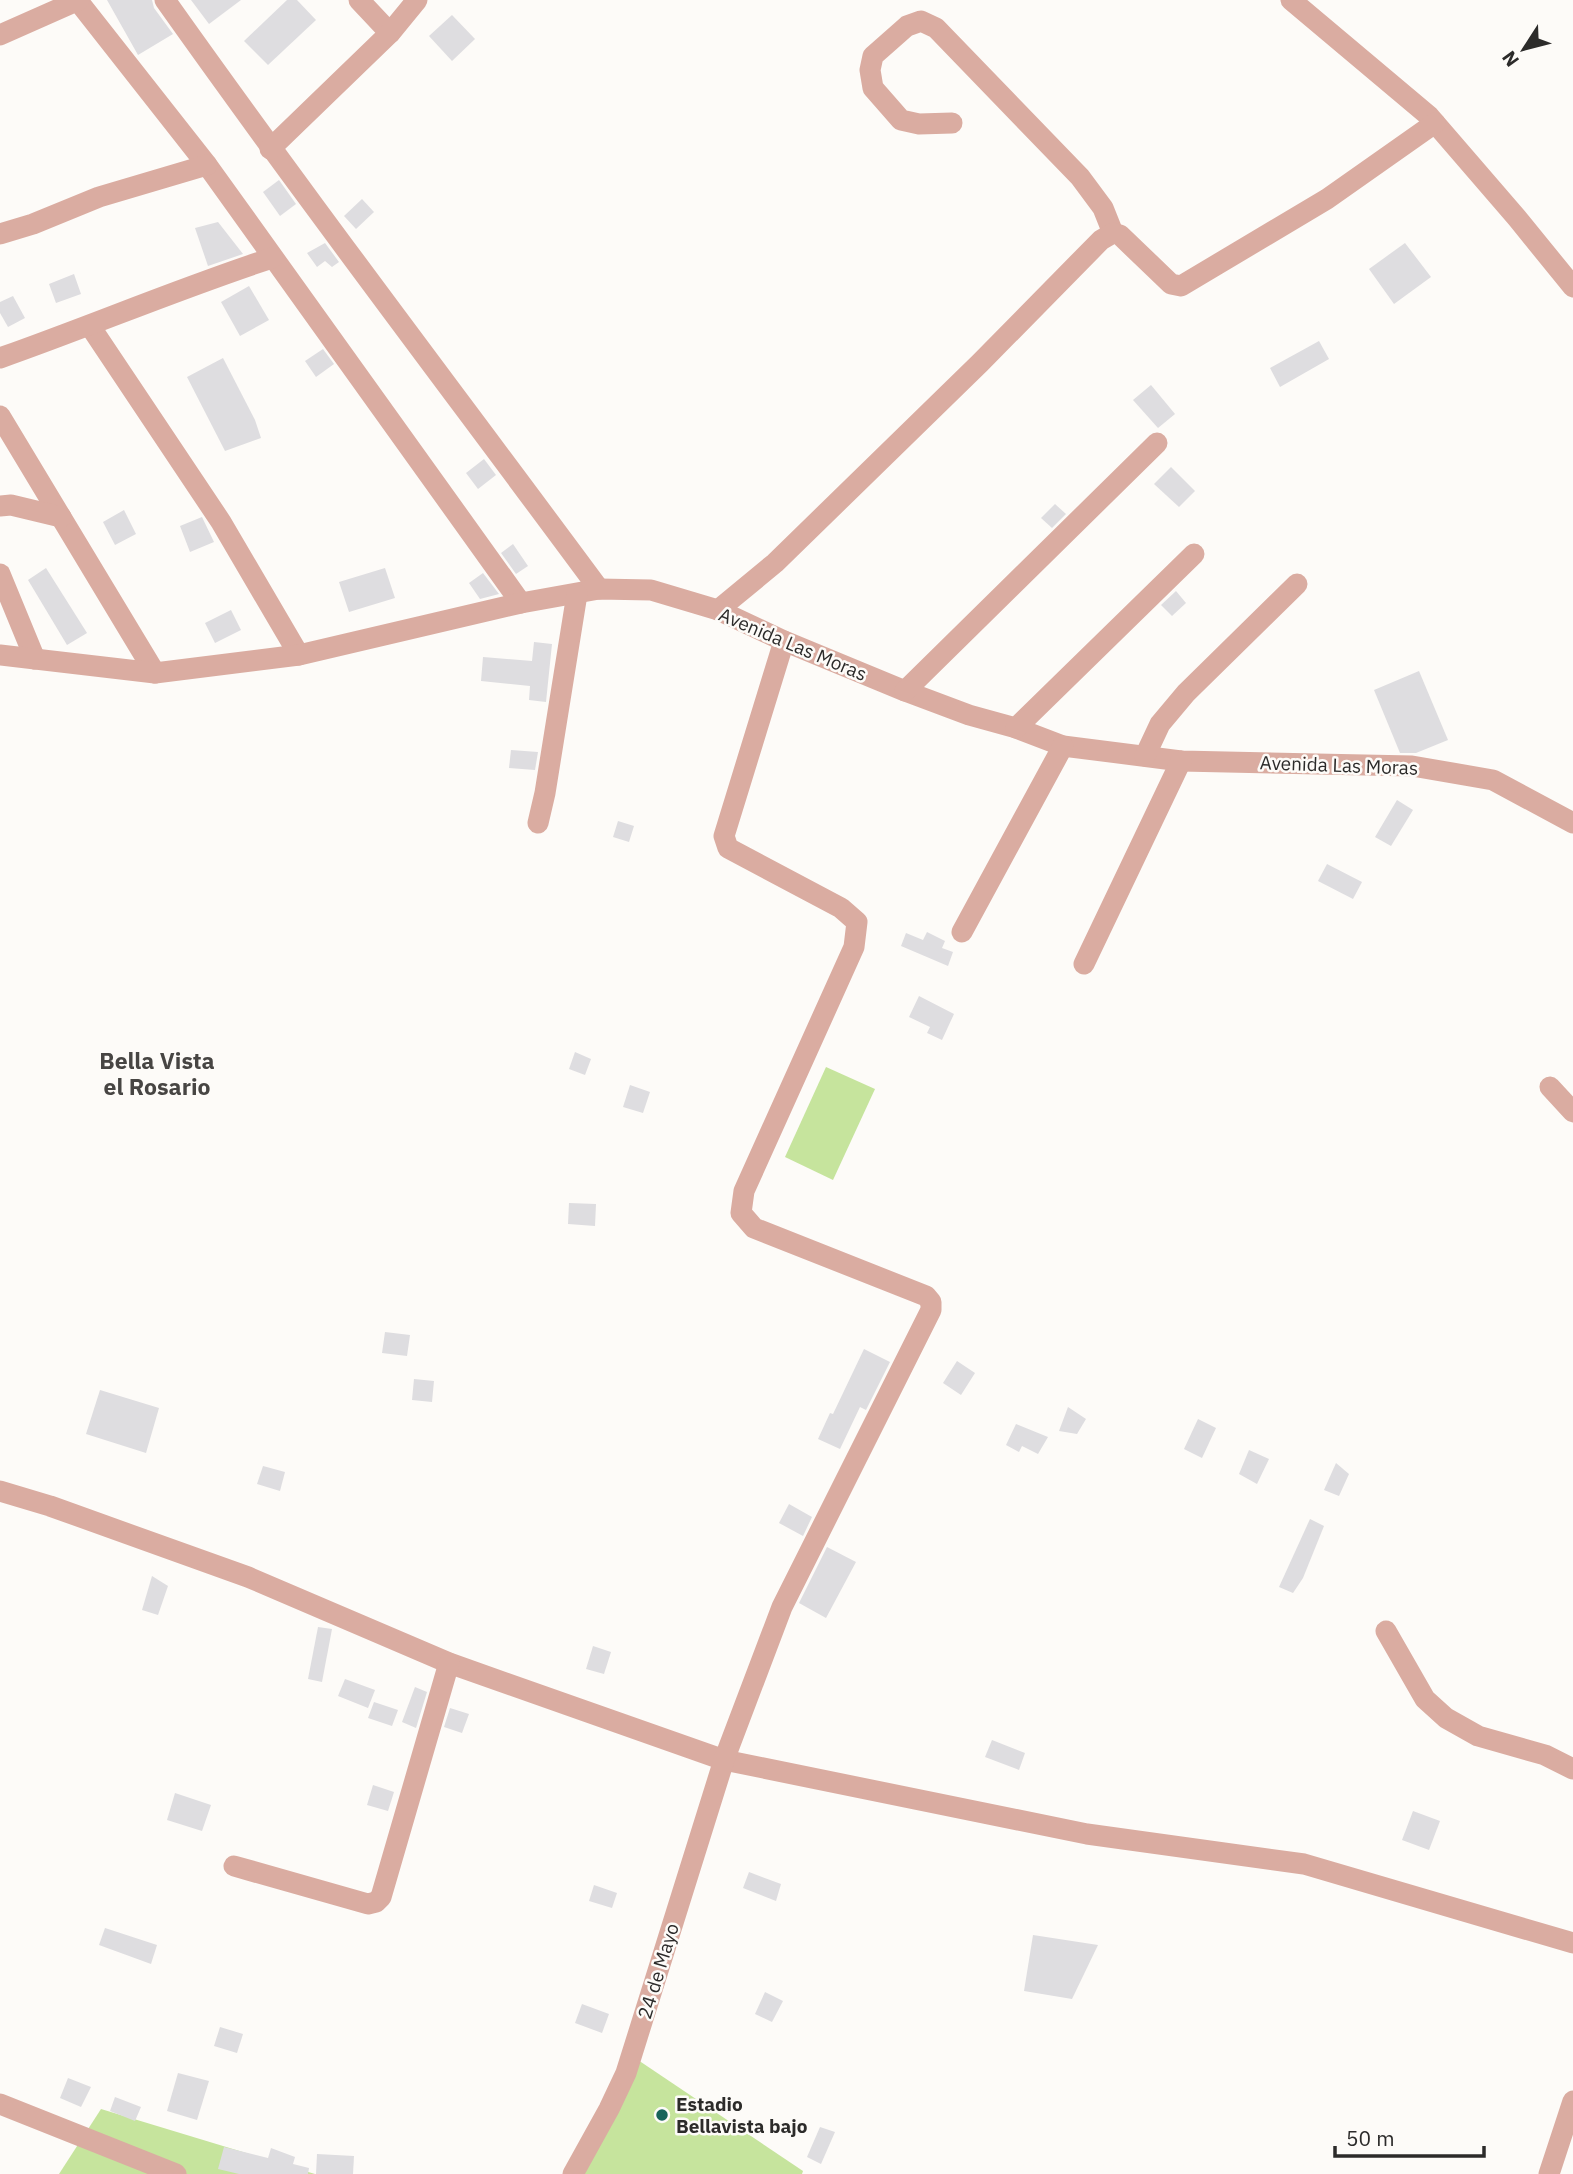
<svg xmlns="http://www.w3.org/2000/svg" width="1573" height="2174" font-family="'IBM Plex Sans',sans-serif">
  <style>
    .green { fill: #c6e49d }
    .building { fill: #dedde0 }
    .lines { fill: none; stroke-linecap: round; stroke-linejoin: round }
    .minor { stroke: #daaca1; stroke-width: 21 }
    .poi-dot { fill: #17635a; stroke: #fdfbf8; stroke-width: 2.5 }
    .labels { text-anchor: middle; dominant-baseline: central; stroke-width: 5; stroke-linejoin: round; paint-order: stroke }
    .street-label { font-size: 19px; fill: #2c2b2a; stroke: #fdfbf8 }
    .poi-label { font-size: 19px; font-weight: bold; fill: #2c2b2a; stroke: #fdfbf8; text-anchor: start }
    .quarter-label { font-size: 23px; font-weight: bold; fill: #474543; stroke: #fdfbf8 }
  </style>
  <rect width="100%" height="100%" fill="#fdfbf8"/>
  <g class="green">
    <path d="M826 1067 875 1089 833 1180 785 1157Z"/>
    <path d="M635 2058 803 2171 802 2174H573Z"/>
    <path d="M101 2109 315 2174H59Z"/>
  </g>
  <g class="building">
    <path d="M107 0H152L154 8 173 34 138 55Z"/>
    <path d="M191 0H241L209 24Z"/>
    <path d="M287 0H297L316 20 268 65 244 41Z"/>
    <path d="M452 15 475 39 452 61 429 36Z"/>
    <path d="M279 180 296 204 280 216 263 192Z"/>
    <path d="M362 199 374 212 356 229 344 216Z"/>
    <path d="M218 222 243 254 208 266 195 228Z"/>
    <path d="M325 243 339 262 332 267 325 261 317 267 307 253Z"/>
    <path d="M1405 243 1431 277 1394 304 1369 269Z"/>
    <path d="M74 274 81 294 56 303 49 284Z"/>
    <path d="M249 286 269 320 240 336 221 302Z"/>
    <path d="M13 296 25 318 8 327 0 313V302Z"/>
    <path d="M1319 341 1329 359 1280 387 1270 368Z"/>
    <path d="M323 349 334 364 316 377 305 361Z"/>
    <path d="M223 358 255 420 261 438 225 451 187 377Z"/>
    <path d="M1151 385 1175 414 1158 428 1133 400Z"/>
    <path d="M484 459 496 475 478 489 466 473Z"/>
    <path d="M1171 467 1195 491 1179 507 1154 484Z"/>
    <path d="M1055 504 1066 514 1052 528 1041 518Z"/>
    <path d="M124 510 136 534 115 545 103 522Z"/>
    <path d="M202 517 214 542 190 552 180 526Z"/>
    <path d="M513 544 528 566 516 574 501 553Z"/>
    <path d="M46 568 87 633 67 645 28 580Z"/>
    <path d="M385 568 395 598 349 612 339 582Z"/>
    <path d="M483 573 499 594 480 599 469 583Z"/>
    <path d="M1176 591 1186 603 1172 616 1161 605Z"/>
    <path d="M231 610 241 630 215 643 205 623Z"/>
    <path d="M534 642 552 644 546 702 529 700 530 686 481 681 483 657 532 661Z"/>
    <path d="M1419 671 1448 740 1416 753H1400L1374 690Z"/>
    <path d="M511 750 538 752 535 770 509 768Z"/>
    <path d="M1397 800 1413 810 1391 846 1375 837Z"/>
    <path d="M618 821 634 826 629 842 613 837Z"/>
    <path d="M1327 864 1362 882 1353 899 1318 881Z"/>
    <path d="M927 932 945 941 942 948 953 952 948 966 901 946 906 933 923 940Z"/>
    <path d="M919 996 954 1014 942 1040 927 1033 930 1027 909 1017Z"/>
    <path d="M575 1052 591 1059 585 1075 569 1069Z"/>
    <path d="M630 1085 650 1092 643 1113 623 1107Z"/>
    <path d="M569 1203 596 1204 595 1226 568 1224Z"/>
    <path d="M385 1332 410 1335 407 1356 382 1353Z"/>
    <path d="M864 1349 890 1362 866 1410 860 1407 840 1449 818 1439 830 1413 833 1414Z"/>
    <path d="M957 1361 975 1373 961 1395 943 1383Z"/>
    <path d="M414 1379 434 1381 432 1402 412 1400Z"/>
    <path d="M100 1390 159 1408 146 1453 86 1434Z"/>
    <path d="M1068 1407 1086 1419 1077 1434 1059 1431Z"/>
    <path d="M1198 1419 1216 1428 1202 1458 1184 1449Z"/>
    <path d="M1016 1424 1048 1437 1038 1454 1022 1446 1019 1452 1006 1445Z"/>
    <path d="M1249 1450 1269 1459 1257 1484 1239 1474Z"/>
    <path d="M1336 1463 1349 1474 1339 1496 1324 1490Z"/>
    <path d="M263 1466 285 1472 280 1491 257 1484Z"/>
    <path d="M789 1504 812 1517 803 1536 779 1523Z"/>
    <path d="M1310 1519 1324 1526 1303 1578 1293 1593 1279 1587Z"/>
    <path d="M827 1547 856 1562 826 1618 799 1603Z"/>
    <path d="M152 1576 168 1586 158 1615 142 1610Z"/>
    <path d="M318 1627 332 1629 322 1682 308 1679Z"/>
    <path d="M593 1646 611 1652 604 1674 586 1669Z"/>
    <path d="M345 1679 375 1690 368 1708 338 1696Z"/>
    <path d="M415 1687 427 1692 416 1728 402 1722Z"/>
    <path d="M374 1702 398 1710 392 1726 368 1718Z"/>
    <path d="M450 1708 469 1714 462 1733 444 1727Z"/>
    <path d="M992 1740 1025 1753 1019 1770 985 1757Z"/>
    <path d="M373 1785 394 1792 388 1811 367 1805Z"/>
    <path d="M175 1793 211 1805 202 1831 167 1820Z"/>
    <path d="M1413 1811 1440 1821 1429 1850 1402 1840Z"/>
    <path d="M749 1872 781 1884 776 1901 743 1888Z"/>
    <path d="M594 1885 617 1893 612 1908 589 1901Z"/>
    <path d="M105 1928 157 1945 151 1964 99 1945Z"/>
    <path d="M1033 1935 1098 1945 1072 1999 1024 1991Z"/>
    <path d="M765 1992 783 2001 772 2022 755 2014Z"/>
    <path d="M582 2004 609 2014 602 2033 575 2023Z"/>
    <path d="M220 2027 243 2034 237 2053 214 2046Z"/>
    <path d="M178 2073 209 2081 197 2120 167 2111Z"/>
    <path d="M68 2078 91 2087 81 2107 60 2098Z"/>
    <path d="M115 2097 141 2107 135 2121 110 2111Z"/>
    <path d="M820 2127 835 2132 821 2164 807 2157Z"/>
    <path d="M224 2147 268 2158 271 2148 295 2157 293 2164 309 2168 308 2174H239L218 2169Z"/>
    <path d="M317 2154 354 2156 353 2174H316Z"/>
  </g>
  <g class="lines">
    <g class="minor">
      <path d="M165 0C306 199 454 393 599 589"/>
      <path d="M359 0 390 33"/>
      <path d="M1291 0 1429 116 1517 218 1573 287"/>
      <path d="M78 1 207 165 521 603"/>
      <path d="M0 35 79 0"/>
      <path d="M952 123 919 124 901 120 873 88 870 70 873 56 907 26 921 21 936 28 1080 177 1103 208 1113 233"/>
      <path d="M270 149 390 33 417 0"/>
      <path d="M0 234 33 224 99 197 207 165"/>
      <path d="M90 326 221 522 299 655"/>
      <path d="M0 358C91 326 180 288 272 258"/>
      <path d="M0 416 155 673"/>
      <path d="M0 506 11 505 61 517"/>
      <path d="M0 574 35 659"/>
      <path d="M718 610 775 563 980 363 1101 240 1113 233 1120 235 1171 284 1181 286 1327 199 1435 123"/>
      <path d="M0 655 155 673 299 655 521 603 599 589 651 590 718 610 784 641 905 691 969 715 1016 728 1063 746 1181 761 1412 766 1493 780 1573 823"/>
      <path d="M905 691 1157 443"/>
      <path d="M1016 728 1194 554"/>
      <path d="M1145 756 1160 724 1186 693 1297 584"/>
      <path d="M538 823 545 793 577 594"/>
      <path d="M962 932 1063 746"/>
      <path d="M1084 964 1181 761"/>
      <path d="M1550 1087 1573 1112"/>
      <path d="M0 1491 50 1506 248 1577 449 1663 724 1760 1087 1834 1304 1864 1573 1943"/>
      <path d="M1386 1631 1425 1699 1446 1718 1478 1736 1545 1755 1573 1769"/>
      <path d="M234 1866 368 1904 376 1902 381 1897 449 1663"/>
      <path d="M0 2104 176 2174"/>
      <path d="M573 2174 609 2109 626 2073 724 1760 782 1607 931 1310V1302L926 1296 754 1228 741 1213 744 1191 854 947 857 922 841 908 728 848 724 836 784 641"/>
      <path d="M1549 2174 1573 2101"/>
    </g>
  </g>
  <circle class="poi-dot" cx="662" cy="2115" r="7"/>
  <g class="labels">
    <g class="street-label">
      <text transform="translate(793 644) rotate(23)">Avenida Las Moras</text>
      <text transform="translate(1339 765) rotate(2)">Avenida Las Moras</text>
      <text transform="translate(658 1971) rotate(-73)">24 de Mayo</text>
    </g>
    <g class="poi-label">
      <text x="676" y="2104">Estadio<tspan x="676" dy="22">Bellavista bajo</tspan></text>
    </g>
    <g class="quarter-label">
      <text x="157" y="1060">Bella Vista<tspan x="157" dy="26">el Rosario</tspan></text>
    </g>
  </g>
  <g transform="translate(1524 49) rotate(234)" stroke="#fdfbf8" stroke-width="5" paint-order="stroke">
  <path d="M0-5L12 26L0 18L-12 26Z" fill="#2c2b2a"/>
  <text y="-10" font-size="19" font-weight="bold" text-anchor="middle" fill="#2c2b2a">N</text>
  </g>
  <path d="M1335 2146v10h149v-10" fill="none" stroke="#2c2b2a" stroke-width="3.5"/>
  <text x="1346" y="2146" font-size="21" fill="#2c2b2a" stroke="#fdfbf8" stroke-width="5" paint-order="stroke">50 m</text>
</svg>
